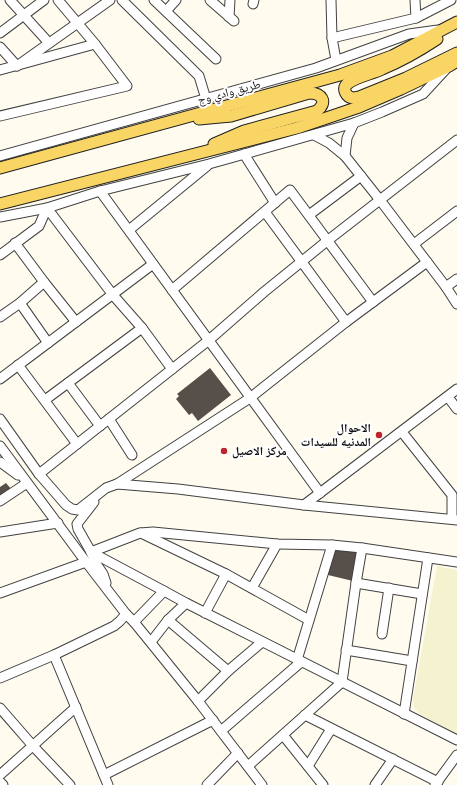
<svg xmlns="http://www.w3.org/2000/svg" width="457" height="785" font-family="'Roboto Serif','Noto Naskh Arabic',serif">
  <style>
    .farmland { fill: #f5f2cf }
    .building { fill: #574f4a }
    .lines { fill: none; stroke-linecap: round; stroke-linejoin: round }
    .minor-casing { stroke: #414141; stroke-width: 11 }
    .major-casing { stroke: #1f1f1f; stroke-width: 13 }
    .minor { stroke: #fff; stroke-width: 9 }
    .major { stroke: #f8d565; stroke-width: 11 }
    .poi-dot { fill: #be252c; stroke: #fff; stroke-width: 1.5 }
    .labels { text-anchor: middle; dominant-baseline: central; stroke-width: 4; stroke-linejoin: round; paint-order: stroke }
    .street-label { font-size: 12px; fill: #0e0e0e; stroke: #fff }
    .poi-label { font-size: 12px; font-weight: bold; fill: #0e0e0e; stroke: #fff; text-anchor: end }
  </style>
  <rect width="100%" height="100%" fill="#fffcef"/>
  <path class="farmland" d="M437 566 457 570V734L421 715 414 708 413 699Z"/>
  <g class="building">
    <path d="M210 368 231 395 198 421 192 413 189 415 176 399 179 396 177 394Z"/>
    <path d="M6 483 12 490 0 499V487Z"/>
    <path d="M335 548 360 549 353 581 328 575Z"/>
  </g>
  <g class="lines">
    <g class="minor-casing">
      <g id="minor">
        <path d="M10 0 49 43"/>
        <path d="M122 0 199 76 206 99"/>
        <path d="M154 0 216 59"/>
        <path d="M210 0 234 21"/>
        <path d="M331 0 332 38 336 60"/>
        <path d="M415 0 416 18"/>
        <path d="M253 4 254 0"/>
        <path d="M166 11 176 0"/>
        <path d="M229 17 230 0"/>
        <path d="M0 33 44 0"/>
        <path d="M332 38 416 18 451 0"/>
        <path d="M0 47 17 66 110 0"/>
        <path d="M0 70 95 44"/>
        <path d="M0 116 127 86 95 44 58 0"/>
        <path d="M314 135 329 143 345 156 380 200 446 287 457 304"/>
        <path d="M244 154 275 203"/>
        <path d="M0 156 316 68 409 34 438 30"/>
        <path d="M345 156 347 138 354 123"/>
        <path d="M100 191 320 493"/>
        <path d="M265 212 346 322"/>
        <path d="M309 215 361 176"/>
        <path d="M0 217 47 208 100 191 209 164 354 123 382 112 423 94 447 68"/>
        <path d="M129 230 207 166"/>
        <path d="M15 243 44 282 76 322"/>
        <path d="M414 244 457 211"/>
        <path d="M0 255 39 226 47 208 113 295 142 328 172 369"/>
        <path d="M446 287 457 279"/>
        <path d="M172 290 290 190 373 302"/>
        <path d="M20 303 48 343"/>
        <path d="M0 317 20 303 44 282"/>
        <path d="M18 365 77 444"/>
        <path d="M0 379 153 264"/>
        <path d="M68 383 100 426"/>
        <path d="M448 397 457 409"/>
        <path d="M45 400 142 328"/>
        <path d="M0 419 39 474 66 505 72 509 78 510 106 488 117 484 250 398 346 322 427 262"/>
        <path d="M109 419 132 455"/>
        <path d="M402 432 452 495V519"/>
        <path d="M0 446 86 562 126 614 134 622 198 701 262 785"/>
        <path d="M0 462 18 475"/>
        <path d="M39 474 209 340 264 292 327 241 457 140"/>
        <path d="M117 484 178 489 304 505 457 520"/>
        <path d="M0 501 27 483"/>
        <path d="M94 502 77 524 78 529 91 552 95 562 103 574 106 583"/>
        <path d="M304 505 457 389"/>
        <path d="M0 532 58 523"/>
        <path d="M141 533 226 574 309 620"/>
        <path d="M91 552 164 591 186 603 457 740"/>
        <path d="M91 552 140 533 153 532 277 544 332 545 362 548 457 562"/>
        <path d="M356 583 422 594"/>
        <path d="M252 588 277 544"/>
        <path d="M0 593 86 562"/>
        <path d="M205 613 226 574"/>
        <path d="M168 620 228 671"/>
        <path d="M134 622 164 591"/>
        <path d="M382 634 389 588"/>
        <path d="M151 642 168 620 186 603"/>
        <path d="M346 650 412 661"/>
        <path d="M54 655 108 785"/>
        <path d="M297 660 332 545"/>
        <path d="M0 678 54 655 114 626 120 621 126 614"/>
        <path d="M198 701 228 671 262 642"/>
        <path d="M0 708 33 746 70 785"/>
        <path d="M404 714 428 558"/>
        <path d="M305 715 438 782"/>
        <path d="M221 731 301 662"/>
        <path d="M283 735 323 785"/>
        <path d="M248 766 342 682 356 583 362 548"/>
        <path d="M308 766 331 729"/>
        <path d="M0 775 76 707"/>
        <path d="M104 775 213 720"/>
        <path d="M0 782 3 785"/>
        <path d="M207 785 238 753"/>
        <path d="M375 785 393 759"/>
        <path d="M435 785 457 755"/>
      </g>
    </g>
    <g class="major-casing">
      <g id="major">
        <path d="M437 39C419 51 401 61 382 69 372 74 355 77 347 84 342 89 346 97 353 98 355 98 357 97 359 97L406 78 457 53"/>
        <path d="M199 119 231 116 309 93C322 93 328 102 317 111L244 131 214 144"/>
        <path d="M0 168 340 75 392 56 457 22"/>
        <path d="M0 204 297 128 359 107 401 89 449 66 457 61"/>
      </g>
    </g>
    <use href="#minor" class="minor"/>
    <use href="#major" class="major"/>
  </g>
  <g class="poi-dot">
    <circle cx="379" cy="435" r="4"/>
    <circle cx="224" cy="451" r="4"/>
  </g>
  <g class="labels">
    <g class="street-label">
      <text transform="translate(229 92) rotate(-15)">طريق وادي وج</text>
    </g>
    <g class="poi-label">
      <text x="371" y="428">الاحوال<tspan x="371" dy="14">المدنيه للسيدات</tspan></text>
      <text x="232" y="451" text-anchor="start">مركز الاصيل</text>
    </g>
  </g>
</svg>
